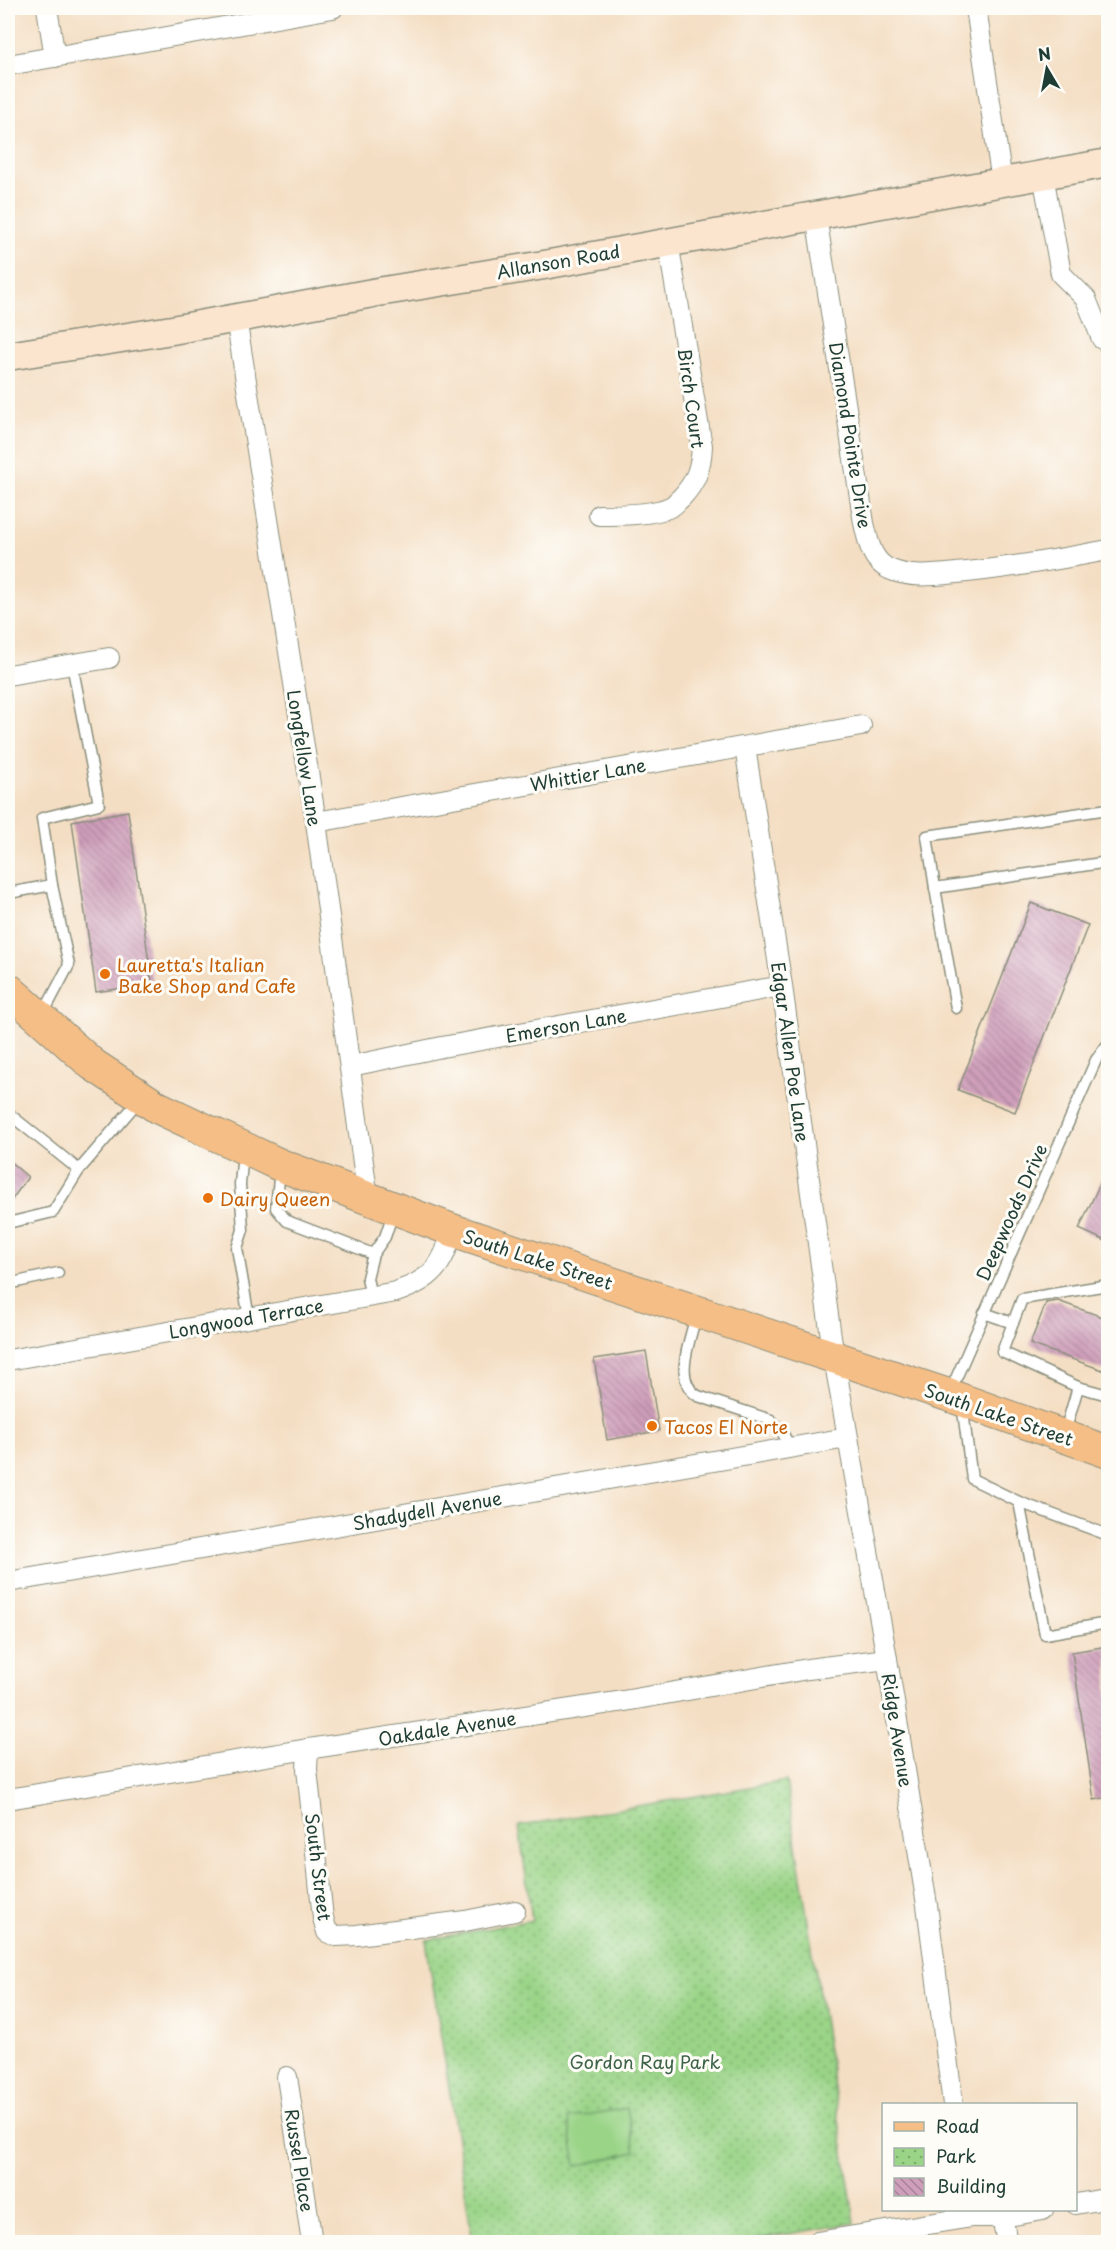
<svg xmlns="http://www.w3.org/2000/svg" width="1116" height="2250" font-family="'Playpen Sans',sans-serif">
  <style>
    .park { fill: url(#park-dots); stroke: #5c885e; stroke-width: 1.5 }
    .garden { fill: #9ad487; stroke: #5c885e; stroke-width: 1.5 }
    .building { fill: url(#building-back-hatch) }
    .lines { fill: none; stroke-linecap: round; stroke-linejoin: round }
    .lane-casing { stroke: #8a8e7c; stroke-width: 13 }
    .street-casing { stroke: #8a8e7c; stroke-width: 22 }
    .secondary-casing { stroke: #8a8e7c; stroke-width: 31 }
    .primary-casing { stroke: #8a8e7c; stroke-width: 34 }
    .lane { stroke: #fff; stroke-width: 10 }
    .street { stroke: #fff; stroke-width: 20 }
    .secondary { stroke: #fbe5cf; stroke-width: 28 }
    .primary { stroke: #f5be86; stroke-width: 32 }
    .food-dot { fill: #e8710a; stroke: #fdfcf7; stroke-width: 2 }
    .labels { text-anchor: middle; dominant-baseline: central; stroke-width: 6; stroke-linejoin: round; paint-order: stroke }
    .street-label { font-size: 18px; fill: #1f3d34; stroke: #fdfcf7 }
    .food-label { font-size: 18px; fill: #c56008; stroke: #fdfcf7; text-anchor: start }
    .park-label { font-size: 18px; fill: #3e6349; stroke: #fdfcf7 }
  </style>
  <defs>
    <pattern id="park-dots" width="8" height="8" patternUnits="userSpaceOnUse" patternTransform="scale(1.5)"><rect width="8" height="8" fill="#9ad487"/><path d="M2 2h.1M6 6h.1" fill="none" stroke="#7dad6f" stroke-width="1.8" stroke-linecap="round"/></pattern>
    <pattern id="building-back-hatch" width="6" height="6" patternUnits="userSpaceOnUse" patternTransform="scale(1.5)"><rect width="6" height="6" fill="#cf9eba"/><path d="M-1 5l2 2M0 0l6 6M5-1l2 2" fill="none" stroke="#a78298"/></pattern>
  </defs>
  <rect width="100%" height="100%" fill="#fdfcf7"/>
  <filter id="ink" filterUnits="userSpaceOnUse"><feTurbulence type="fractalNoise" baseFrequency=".0167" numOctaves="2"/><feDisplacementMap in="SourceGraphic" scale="12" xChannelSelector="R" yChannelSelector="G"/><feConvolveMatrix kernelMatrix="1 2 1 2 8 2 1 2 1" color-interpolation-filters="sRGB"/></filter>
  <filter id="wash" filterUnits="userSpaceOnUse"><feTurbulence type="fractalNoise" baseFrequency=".008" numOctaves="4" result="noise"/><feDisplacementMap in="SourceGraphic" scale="24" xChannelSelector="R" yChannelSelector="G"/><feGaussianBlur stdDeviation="1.35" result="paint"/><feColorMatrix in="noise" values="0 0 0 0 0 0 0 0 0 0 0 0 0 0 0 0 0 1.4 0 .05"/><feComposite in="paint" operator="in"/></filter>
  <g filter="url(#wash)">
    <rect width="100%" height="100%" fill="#f4dec3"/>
    <path class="park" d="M786 1781 855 2223 740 2242H473L426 1940 532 1920 519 1826Z"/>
    <path class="garden" d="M627 2108 635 2152 576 2166 568 2118Z"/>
    <g id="blocks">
      <g class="building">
        <path d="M128 811 152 984 96 992 72 821Z"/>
        <path d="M1031 903 1088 925 1015 1112 958 1090Z"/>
        <path d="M8 1160 28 1177 8 1205Z"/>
        <path d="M1108 1166V1242L1079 1229Z"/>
        <path d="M1058 1301 1108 1319V1372L1030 1344 1046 1303Z"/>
        <path d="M646 1351 659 1431 607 1440 594 1359Z"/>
        <path d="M1108 1646V1797L1094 1800 1072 1652Z"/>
      </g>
    </g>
  </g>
  <g filter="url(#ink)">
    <use href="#blocks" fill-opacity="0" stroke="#8a8e7c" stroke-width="1.5"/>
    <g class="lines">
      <g class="lane-casing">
        <g id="lane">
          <path d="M1108 809 927 836 935 888 1108 862"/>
          <path d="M52 885 42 818 99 804 72 664"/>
          <path d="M935 888 956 1008"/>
          <path d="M8 891 9 893 52 885 69 965 42 1016"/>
          <path d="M8 1113 79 1170 141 1098"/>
          <path d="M243 1153 240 1184 243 1230 237 1248 249 1318"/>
          <path d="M280 1169 276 1208 287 1221 373 1254"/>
          <path d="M8 1223 53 1212 79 1170"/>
          <path d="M8 1284 58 1273"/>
          <path d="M371 1297 367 1278 373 1254 385 1237 394 1210"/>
          <path d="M984 1313 1013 1323"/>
          <path d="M696 1315C691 1339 672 1381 698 1396L771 1420 781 1430 790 1447"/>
          <path d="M1078 1387 1002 1352 1022 1299 1108 1285"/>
          <path d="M950 1392 1096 1060 1108 1044"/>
          <path d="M962 1404 972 1479 1019 1502"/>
          <path d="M1065 1432 1078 1387 1108 1395"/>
          <path d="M1108 1535 1019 1502 1045 1634 1108 1623"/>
        </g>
      </g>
      <g class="street-casing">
        <g id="street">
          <path d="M47 8 55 57"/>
          <path d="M976 8 1002 182"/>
          <path d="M8 65 333 8"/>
          <path d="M1043 175 1061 274 1086 299 1102 339"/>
          <path d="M816 216 864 523C868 540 871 561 889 569 912 580 943 574 967 572 1015 567 1061 559 1108 550"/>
          <path d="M236 318 316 822 368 1199"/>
          <path d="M599 515C617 515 654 515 670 507 674 506 678 500 681 498 696 482 701 468 702 446L668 242"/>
          <path d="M8 675 109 658"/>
          <path d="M745 747 782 986 834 1358 887 1659 927 1905 953 2104"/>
          <path d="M316 822 861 726"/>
          <path d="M351 1066 442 1047 782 986"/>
          <path d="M8 1360 396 1292C431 1280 444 1266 452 1230"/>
          <path d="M8 1582 847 1438"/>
          <path d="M308 1749 307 1769 323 1918 327 1932 336 1936 357 1935 465 1921 515 1911"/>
          <path d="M8 1799 308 1749 624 1701 808 1669 887 1659"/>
          <path d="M287 2077 312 2242"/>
          <path d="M1076 2204 1099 2200"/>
          <path d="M1002 2217 1007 2242"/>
          <path d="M817 2242 972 2217H1002L1043 2210"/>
        </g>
      </g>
      <g class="secondary-casing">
        <path id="secondary" d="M8 356 172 330 378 292 544 265 1108 163"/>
      </g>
      <g class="primary-casing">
        <path id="primary" d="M8 989 92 1064 157 1107 280 1165 452 1230 948 1395 1108 1452"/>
      </g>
      <use href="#lane" class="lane"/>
      <use href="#street" class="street"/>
      <use href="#secondary" class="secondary"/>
      <use href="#primary" class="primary"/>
    </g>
  </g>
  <g class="food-dot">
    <circle cx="105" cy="974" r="6"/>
    <circle cx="208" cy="1198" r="6"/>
    <circle cx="652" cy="1426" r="6"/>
  </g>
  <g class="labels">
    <g class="street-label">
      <text transform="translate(558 261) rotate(-10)">Allanson Road</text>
      <text transform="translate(692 398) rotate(82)">Birch Court</text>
      <text transform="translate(851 435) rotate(81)">Diamond Pointe Drive</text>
      <text transform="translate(305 758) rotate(81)">Longfellow Lane</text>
      <text transform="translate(588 774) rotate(-10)">Whittier Lane</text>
      <text transform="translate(566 1025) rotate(-10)">Emerson Lane</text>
      <text transform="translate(791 1052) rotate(82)">Edgar Allen Poe Lane</text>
      <text transform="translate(1011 1212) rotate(-66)">Deepwoods Drive</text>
      <text transform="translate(538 1259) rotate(18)">South Lake Street</text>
      <text transform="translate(246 1318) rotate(-10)">Longwood Terrace</text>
      <text transform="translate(999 1414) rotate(19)">South Lake Street</text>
      <text transform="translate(427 1510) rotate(-10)">Shadydell Avenue</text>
      <text transform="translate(447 1728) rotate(-9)">Oakdale Avenue</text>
      <text transform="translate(898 1730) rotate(81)">Ridge Avenue</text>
      <text transform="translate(319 1867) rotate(83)">South Street</text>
      <text transform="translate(300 2160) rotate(81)">Russel Place</text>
    </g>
    <g class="food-label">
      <text x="117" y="964">Lauretta's Italian<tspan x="117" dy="21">Bake Shop and Cafe</tspan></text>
      <text x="220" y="1198">Dairy Queen</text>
      <text x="664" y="1426">Tacos El Norte</text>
    </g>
    <g class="park-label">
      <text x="645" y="2061">Gordon Ray Park</text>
    </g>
  </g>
  <rect width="1116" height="2250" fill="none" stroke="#fdfcf7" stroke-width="30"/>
  <rect x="882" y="2103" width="195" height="108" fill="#fdfcf7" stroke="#a4b0a9" stroke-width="1.5"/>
  <rect x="894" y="2122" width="30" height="9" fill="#f5be86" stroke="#a4b0a9" stroke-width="1.5"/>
  <text x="936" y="2133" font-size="18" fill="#1f3d34">Road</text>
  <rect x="894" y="2148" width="30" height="18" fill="url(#park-dots)" stroke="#a4b0a9" stroke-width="1.5"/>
  <text x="936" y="2163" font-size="18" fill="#1f3d34">Park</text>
  <rect x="894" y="2178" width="30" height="18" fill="url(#building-back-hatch)" stroke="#a4b0a9" stroke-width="1.5"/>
  <text x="936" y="2193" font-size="18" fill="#1f3d34">Building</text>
  <g transform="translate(1047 69) rotate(350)" stroke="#fdfcf7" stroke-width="4.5" paint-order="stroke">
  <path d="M0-4.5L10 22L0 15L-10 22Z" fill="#1f3d34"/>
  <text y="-9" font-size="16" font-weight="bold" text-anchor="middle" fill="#1f3d34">N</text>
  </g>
</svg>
